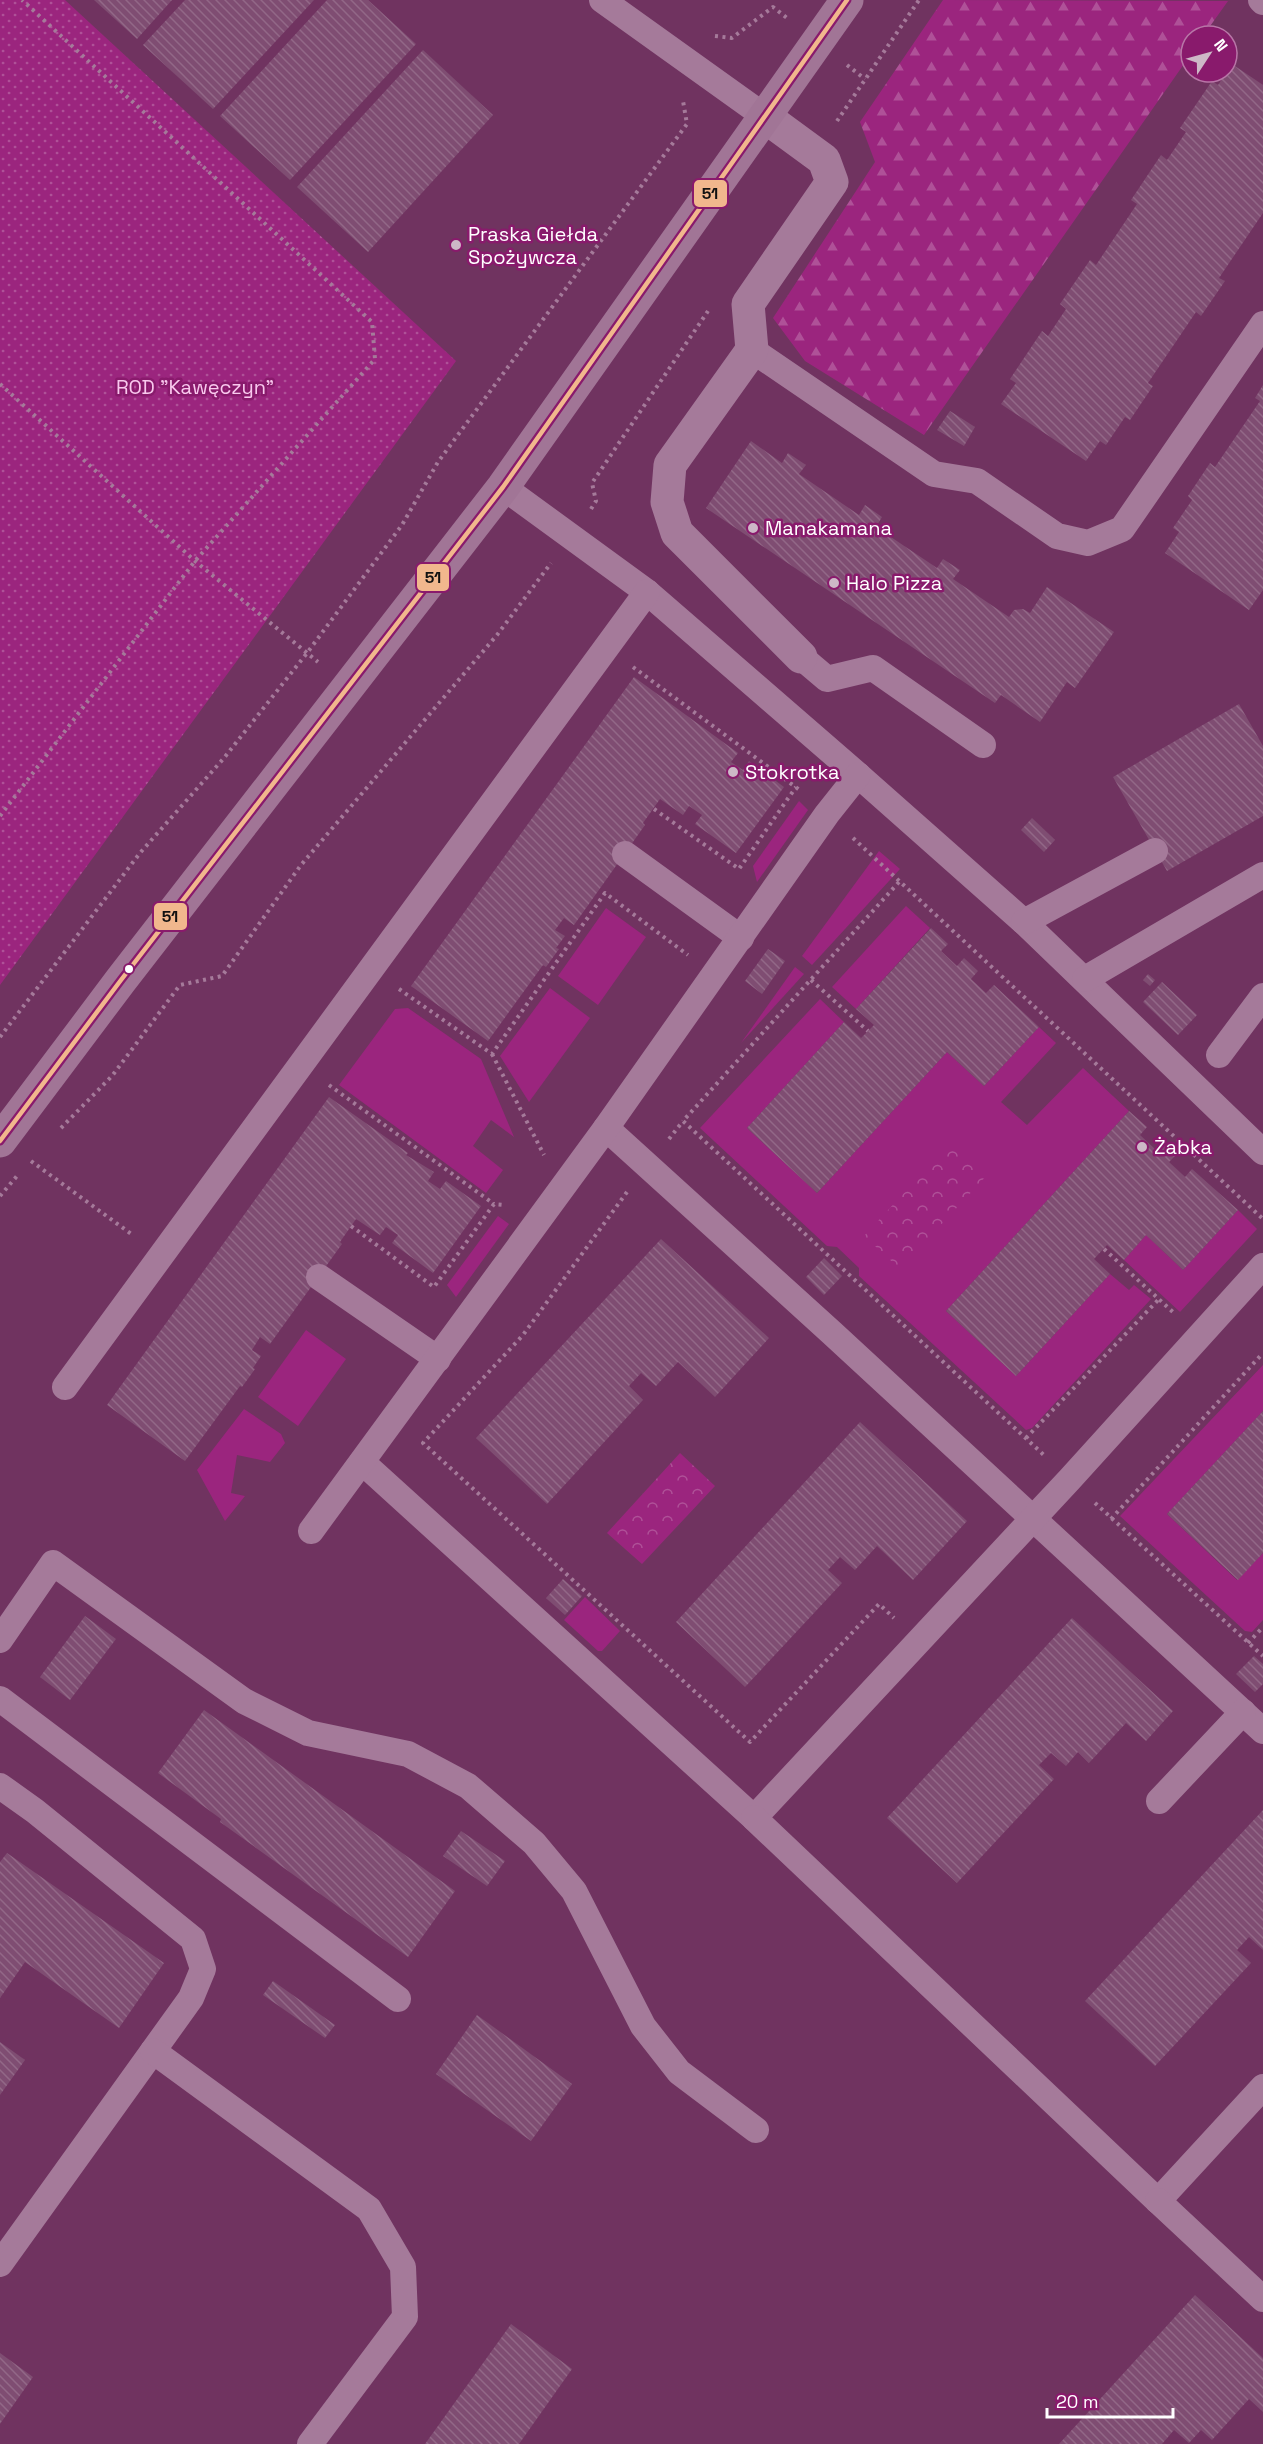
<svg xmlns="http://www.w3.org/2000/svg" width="1263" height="2444" font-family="'Space Grotesk',sans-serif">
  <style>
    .grass { fill: #9b257e }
    .forest { fill: url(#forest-firs) }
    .park { fill: url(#park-crowns) }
    .garden { fill: url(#garden-dots) }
    .building { fill: url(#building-back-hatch) }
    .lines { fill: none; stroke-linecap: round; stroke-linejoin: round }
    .path { stroke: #a57a9a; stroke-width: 4; stroke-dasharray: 3 4.5; stroke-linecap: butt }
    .lane { stroke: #a57a9a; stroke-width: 26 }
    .street { stroke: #a57a9a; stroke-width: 33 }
    .secondary { stroke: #a17596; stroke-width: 33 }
    .bus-1-casing { stroke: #891a6c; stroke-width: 9 }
    .bus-1 { stroke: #f1b78d; stroke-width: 4.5 }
    .poi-dot { fill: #cdb8c7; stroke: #891a6c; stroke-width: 2 }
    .bus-dot { fill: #fff; stroke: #891a6c; stroke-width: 2 }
    .labels { text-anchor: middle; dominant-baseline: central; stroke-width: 5; stroke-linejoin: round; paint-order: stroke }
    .poi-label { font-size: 20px; fill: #fff; stroke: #891a6c; text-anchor: start }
    .park-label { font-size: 20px; fill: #f9c9ee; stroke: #891a6c }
    .line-badge { stroke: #891a6c; stroke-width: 2 }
    .pale-badge-label { font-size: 16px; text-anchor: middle; font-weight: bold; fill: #111 }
  </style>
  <defs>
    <pattern id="forest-firs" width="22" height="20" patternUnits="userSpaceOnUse" patternTransform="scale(1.5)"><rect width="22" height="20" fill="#9b257e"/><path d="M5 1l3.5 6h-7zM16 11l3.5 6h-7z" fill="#af5198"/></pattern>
    <pattern id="park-crowns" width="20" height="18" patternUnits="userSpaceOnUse" patternTransform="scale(1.5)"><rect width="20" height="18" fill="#9b257e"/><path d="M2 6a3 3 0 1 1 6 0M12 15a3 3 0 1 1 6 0" fill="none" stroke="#af5198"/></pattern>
    <pattern id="garden-dots" width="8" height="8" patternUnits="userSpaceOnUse" patternTransform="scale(1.5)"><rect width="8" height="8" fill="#9b257e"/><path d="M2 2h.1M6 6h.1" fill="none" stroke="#af5198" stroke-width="1.8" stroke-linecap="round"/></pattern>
    <pattern id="building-back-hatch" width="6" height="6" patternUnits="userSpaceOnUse" patternTransform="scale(1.5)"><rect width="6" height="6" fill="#7f4d72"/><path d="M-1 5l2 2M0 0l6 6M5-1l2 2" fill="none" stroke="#926887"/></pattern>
  </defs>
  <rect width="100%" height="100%" fill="#703360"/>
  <g class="grass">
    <path d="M799 801 808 810 757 882 753 866Z"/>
    <path d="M879 851 900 869 812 965 802 956Z"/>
    <path d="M906 906 930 928 856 1009 832 987Z"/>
    <path d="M606 908 646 937 598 1005 558 976Z"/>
    <path d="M795 967 804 974 741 1043Z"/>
    <path d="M550 988 590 1018 529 1102 500 1056Z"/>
    <path d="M820 999 844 1022 747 1128 817 1193 947 1052 984 1086 1039 1027 1056 1043 1001 1102 1027 1125 1083 1068 1129 1111 946 1311 1016 1376 1110 1274 1129 1290 1134 1285 1151 1299 1032 1428 1026 1430 859 1276V1268L837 1247 827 1246 700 1128Z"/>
    <path d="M408 1008 481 1059 514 1137 491 1120 473 1146 503 1170 486 1193 339 1085 395 1009Z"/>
    <path d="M1238 1210 1257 1229 1180 1312 1124 1260 1146 1235 1183 1270Z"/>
    <path d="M498 1216 509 1224 456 1297 447 1285Z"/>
    <path d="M306 1330 346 1359 298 1426 258 1397Z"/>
    <path d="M1263 1365V1411L1167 1514 1237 1580 1263 1553V1620L1252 1632 1245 1631 1120 1516Z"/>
    <path d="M244 1409 281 1434 285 1443 270 1462 237 1455 231 1493 245 1496 225 1521 197 1470Z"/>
    <path d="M585 1597 620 1631 602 1651H598L564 1620Z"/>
  </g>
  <path class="forest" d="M943 0 1228 1 1203 36H1191V54L924 435 805 361 773 318 875 162 860 122Z"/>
  <g class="park">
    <path d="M953 1140 989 1173 900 1269 864 1236Z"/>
    <path d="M680 1453 715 1486 642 1564 607 1533Z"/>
  </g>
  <path class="garden" d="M0 0H65L456 361 0 985Z"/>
  <g class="building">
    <path d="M94 0H172L137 39Z"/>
    <path d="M185 0H314L213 109 143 45Z"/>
    <path d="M327 0H368L416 44 290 180 220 116Z"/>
    <path d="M423 50 493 115 368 252 297 187Z"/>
    <path d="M1232 64 1263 85V213L1219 278 1225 281 1201 316 1196 312 1148 383 1153 386 1130 420 1125 417 1106 445 1100 441 1086 461 1001 404 1016 383 1010 379 1042 331 1048 336 1066 309 1060 304 1090 260 1096 265 1137 204 1131 200 1161 155 1167 160 1186 132 1180 128 1212 81 1218 85Z"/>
    <path d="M1263 385V590L1249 610 1165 553 1179 532 1173 528 1192 500 1188 496 1210 463 1215 467 1260 401 1255 398Z"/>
    <path d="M950 411 975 427 964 446 937 430Z"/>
    <path d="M751 441 782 463 788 453 806 465 799 474 859 515 865 505 882 517 876 527 937 568 943 559 960 570 953 579 1009 617 1014 610 1023 609 1030 613 1047 587 1114 632 1075 688 1067 682 1040 722 1001 695 995 703 706 508Z"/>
    <path d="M634 677 738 753 731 762 743 770 749 761 784 787 736 853 695 824 702 815 689 806 683 815 660 799 643 823 645 825 574 925 564 918 555 930 565 936 556 948 559 949 546 967 543 965 488 1041 411 986Z"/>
    <path d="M1239 704 1263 746V816L1167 871 1113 777Z"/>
    <path d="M1032 818 1055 840 1044 852 1021 830Z"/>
    <path d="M931 928 948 944 941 951 957 966 964 958 978 971 971 979 986 993 994 985 1039 1027 984 1086 947 1052 817 1193 747 1128 844 1022 861 1038 874 1025 856 1009Z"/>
    <path d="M768 949 785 961 762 994 745 981Z"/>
    <path d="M1148 974 1155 980 1150 986 1143 980Z"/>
    <path d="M1162 982 1197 1015 1178 1035 1143 1002Z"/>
    <path d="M329 1097 408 1153 406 1155 434 1172 428 1181 440 1189 446 1181 481 1206 433 1273 392 1243 398 1235 386 1227 380 1235 356 1219 340 1242 342 1244 270 1344 260 1337 252 1350 261 1356 253 1368 255 1369 242 1387 240 1386 185 1461 107 1405Z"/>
    <path d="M1129 1111 1147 1127 1140 1135 1155 1149 1163 1142 1176 1155 1169 1162 1185 1177 1192 1169 1238 1210 1183 1270 1146 1235 1124 1260 1107 1245 1094 1259 1110 1274 1016 1376 946 1311Z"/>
    <path d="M661 1239 769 1338 715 1397 678 1362 656 1386 641 1373 629 1386 643 1400 547 1504 476 1438Z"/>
    <path d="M824 1258 842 1276 824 1295 806 1277Z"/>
    <path d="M1263 1411V1553L1238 1580 1167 1514Z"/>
    <path d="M860 1422 967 1521 913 1580 877 1546 855 1570 840 1557 828 1570 842 1583 745 1687 676 1622Z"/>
    <path d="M563 1579 582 1596 565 1615 546 1598Z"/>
    <path d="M85 1616 116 1639 70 1700 40 1677Z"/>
    <path d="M1072 1618 1173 1711 1146 1741 1126 1723 1089 1763 1078 1752 1066 1766 1051 1753 1039 1765 1054 1779 957 1883 887 1818Z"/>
    <path d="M1254 1656 1263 1664V1684L1255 1692 1236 1674Z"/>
    <path d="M204 1710 455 1891 408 1957 220 1822 221 1819 158 1773Z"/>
    <path d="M1263 1810V1950L1249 1937 1237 1950 1251 1963 1155 2066 1085 2001Z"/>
    <path d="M461 1831 505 1861 487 1886 443 1856Z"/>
    <path d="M7 1853 164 1963 119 2028 25 1962 0 1998V1862Z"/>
    <path d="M273 1981 335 2025 325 2038 263 1995Z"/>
    <path d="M477 2015 572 2084 531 2141 436 2074Z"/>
    <path d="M0 2042 25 2060 0 2095Z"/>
    <path d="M1195 2295 1263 2358V2412L1249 2399 1212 2440 1201 2430 1189 2443 1174 2430 1162 2444H1059Z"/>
    <path d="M511 2324 572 2369 519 2444H425Z"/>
    <path d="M0 2353 33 2377 0 2424Z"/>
  </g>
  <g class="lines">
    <g class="path">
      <path d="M715 36 732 38 773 7 787 18"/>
      <path d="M847 65 865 79"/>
      <path d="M837 121 919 0"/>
      <path d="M0 384 195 561 318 662"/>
      <path d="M591 509 596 501 592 483 708 311"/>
      <path d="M633 667 801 791"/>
      <path d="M654 809 739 869 796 787"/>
      <path d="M0 816 195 561 375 359 372 322 22 0"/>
      <path d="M853 838 1263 1219"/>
      <path d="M899 882 683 1121 1046 1457"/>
      <path d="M811 980 868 1031"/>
      <path d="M399 989 492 1054 605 893 688 955"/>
      <path d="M0 1037 140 853 224 758 307 653 402 525 438 462 687 124 683 101"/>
      <path d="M492 1054 544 1155"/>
      <path d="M329 1085 494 1204"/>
      <path d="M61 1128 112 1076 180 985 222 976 301 865 497 635 551 563"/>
      <path d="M669 1139 683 1121"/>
      <path d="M31 1161 134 1236"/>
      <path d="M627 1192 523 1335 423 1443 750 1742 879 1604 894 1618"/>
      <path d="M0 1196 17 1176"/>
      <path d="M351 1226 434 1287 494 1204 505 1205"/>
      <path d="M1104 1249 1174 1313"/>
      <path d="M1026 1438 1159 1299"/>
      <path d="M1095 1503 1263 1656"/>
      <path d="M1111 1519 1263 1353"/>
      <path d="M1248 1643 1263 1627"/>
    </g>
    <g class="lane">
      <path d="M602 0 764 116"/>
      <path d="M1261 0 1263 2"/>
      <path d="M752 350 934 474 977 481 1057 536 1088 543 1122 529 1263 324"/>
      <path d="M503 487 647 592 858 775 1024 922 1263 1152"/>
      <path d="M801 657 827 679 873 668 983 745"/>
      <path d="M625 854 741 938"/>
      <path d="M1024 922 1155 851"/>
      <path d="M1085 979 1263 875"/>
      <path d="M1219 1055 1263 996"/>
      <path d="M606 1128 832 1333 1263 1731"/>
      <path d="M319 1277 438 1359"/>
      <path d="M65 1387 647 592"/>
      <path d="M362 1462 754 1818 1070 1479 1263 1266"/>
      <path d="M311 1531 606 1128 827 814 858 775"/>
      <path d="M0 1640 53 1563 244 1701 308 1733 408 1754 468 1786 534 1843 574 1891 643 2026 679 2072 756 2130"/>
      <path d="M0 1699 398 1999"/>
      <path d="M0 1786 35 1811 193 1939 203 1969 191 1998 0 2264"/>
      <path d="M1159 1801 1243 1712"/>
      <path d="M754 1818 1158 2201 1263 2087"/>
      <path d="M153 2051 369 2209 403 2267 405 2317 310 2444"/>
      <path d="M1158 2201 1263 2299"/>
    </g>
    <path class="street" d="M764 116 824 160 832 182 748 304 752 350 670 465 667 502 677 533 801 657"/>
    <path class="secondary" d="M0 1141 121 980 503 487 847 0"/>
    <g class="bus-1-casing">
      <path id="bus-1" d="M0 1141 121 980 503 487 847 0"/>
    </g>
    <use href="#bus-1" class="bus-1"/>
  </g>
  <g class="poi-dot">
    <circle cx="456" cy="245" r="6"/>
    <circle cx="753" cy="528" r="6"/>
    <circle cx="834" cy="583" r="6"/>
    <circle cx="733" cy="772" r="6"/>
    <circle cx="1142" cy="1147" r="6"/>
  </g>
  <circle class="bus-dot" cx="129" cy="969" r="5"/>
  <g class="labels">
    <g class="poi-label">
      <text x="468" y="234">Praska Giełda<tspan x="468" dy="23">Spożywcza</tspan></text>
      <text x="765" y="528">Manakamana</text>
      <text x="846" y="583">Halo Pizza</text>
      <text x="745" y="772">Stokrotka</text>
      <text x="1154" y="1147">Żabka</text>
    </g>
    <g class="park-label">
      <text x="195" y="387">ROD "Kawęczyn"</text>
    </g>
  </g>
  <g class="line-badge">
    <rect x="693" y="179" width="35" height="29" rx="6" fill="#f1b78d"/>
    <rect x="416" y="563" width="34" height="29" rx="6" fill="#f1b78d"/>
    <rect x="153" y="902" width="35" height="29" rx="6" fill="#f1b78d"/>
  </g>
  <g class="pale-badge-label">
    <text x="710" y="199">51</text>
    <text x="433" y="583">51</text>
    <text x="170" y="922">51</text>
  </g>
  <g transform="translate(1209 54) rotate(54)"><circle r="28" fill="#891a6c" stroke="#b876a7" stroke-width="1.5"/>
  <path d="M0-4.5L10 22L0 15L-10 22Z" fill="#cdb8c7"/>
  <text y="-9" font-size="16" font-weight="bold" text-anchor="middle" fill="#ffffff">N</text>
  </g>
  <path d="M1047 2408v9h126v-9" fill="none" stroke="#ffffff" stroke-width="3"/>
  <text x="1056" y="2408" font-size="18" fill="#ffffff" stroke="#891a6c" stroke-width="4.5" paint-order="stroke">20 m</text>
</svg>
